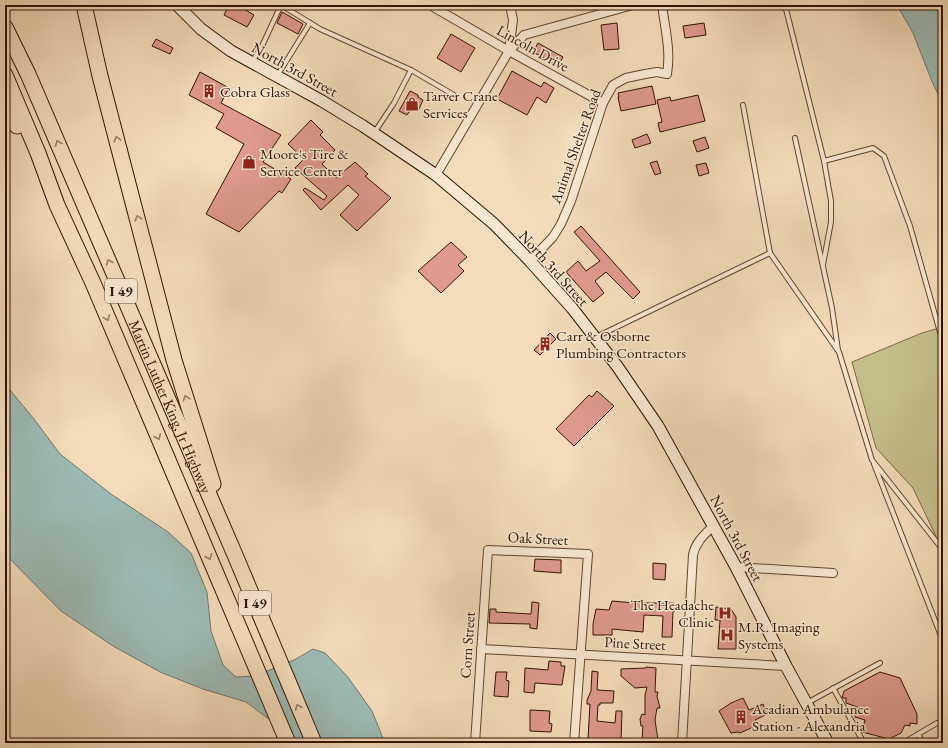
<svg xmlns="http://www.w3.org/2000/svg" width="948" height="748" font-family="'EB Garamond',serif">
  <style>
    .green { fill: #c3be8a; stroke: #7a6845 }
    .water { fill: #9cbab4; stroke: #71776c }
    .building { fill: #df998e; stroke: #311200 }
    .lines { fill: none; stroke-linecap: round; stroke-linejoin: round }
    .lane-casing { stroke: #62442e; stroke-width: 6 }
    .street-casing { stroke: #62442e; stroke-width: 10 }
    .secondary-casing { stroke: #311200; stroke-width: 13 }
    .highway-casing { stroke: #311200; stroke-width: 17 }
    .lane { stroke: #f8e8d2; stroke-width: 4 }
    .street { stroke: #f8e8d2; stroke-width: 8 }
    .secondary { stroke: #f8e8d2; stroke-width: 11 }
    .highway { stroke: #f4dbb9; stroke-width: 15 }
    .oneway { stroke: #9c8166 }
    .labels { text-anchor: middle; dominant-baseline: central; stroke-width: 3; stroke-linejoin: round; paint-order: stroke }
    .shield { fill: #f8e8d2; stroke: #6d523f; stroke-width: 1 }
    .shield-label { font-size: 14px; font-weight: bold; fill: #311200 }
    .street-label { font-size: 15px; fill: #311200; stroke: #f8e8d2 }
    .poi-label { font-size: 15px; fill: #311200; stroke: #f8e8d2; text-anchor: start }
  </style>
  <rect width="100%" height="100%" fill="#f4dbb9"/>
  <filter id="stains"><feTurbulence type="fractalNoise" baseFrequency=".005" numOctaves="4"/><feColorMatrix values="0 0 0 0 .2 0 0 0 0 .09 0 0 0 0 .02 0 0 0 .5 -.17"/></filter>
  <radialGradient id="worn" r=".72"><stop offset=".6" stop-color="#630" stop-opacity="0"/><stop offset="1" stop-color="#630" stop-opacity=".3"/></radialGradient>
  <path class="green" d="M943 327V551L913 488 876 448 852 362 922 333Z"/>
  <g class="water">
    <path d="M897 5H943V105L931 79 913 33Z"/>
    <path d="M5 384 34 419 60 454 111 494 168 532 191 553 207 592 211 631 223 665 236 677 255 676 294 660 313 649 325 653 347 676 372 711 385 743H292L270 720 246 702 203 689 160 672 113 646 61 611 5 554Z"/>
  </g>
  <g class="building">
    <path d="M229 5H237L254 15 247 27 224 15Z"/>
    <path d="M282 12 303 24 298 34 277 23Z"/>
    <path d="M617 23 619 49 604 50 601 25Z"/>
    <path d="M704 23 706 35 685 38 683 26Z"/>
    <path d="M451 34 475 48 461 72 437 58Z"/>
    <path d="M156 39 173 48 170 54 152 46Z"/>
    <path d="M538 43 563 57 558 66 533 52Z"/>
    <path d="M512 71 541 87 544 82 554 88 546 103 537 97 527 115 497 99Z"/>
    <path d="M200 72 229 88 221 103 281 135 263 162 291 179 282 193 279 191 239 232 206 214 244 144 216 128 224 114 189 95Z"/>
    <path d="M652 86 656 104 621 111 618 97H619L618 93Z"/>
    <path d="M410 91 418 95V97L423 100 418 111 412 108 407 115 399 111Z"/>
    <path d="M698 95 705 121 660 132 658 123 662 122 657 100 670 97 671 101Z"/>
    <path d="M311 120 323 132 320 135 335 150 322 164 336 178 355 162 368 174 365 176 391 198 357 231 340 215 359 195 348 185 321 210 303 190 305 188 324 200 327 196 295 168 304 159 288 144Z"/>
    <path d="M647 134 651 143 635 148 632 140Z"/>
    <path d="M705 137 709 148 697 152 693 141Z"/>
    <path d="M657 161 661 173 655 175 650 163Z"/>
    <path d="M706 163 709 173 699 176 696 165Z"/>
    <path d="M581 226 640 292 633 299 606 272 595 281 604 293 593 302 566 272 578 261 586 271 600 261 574 232Z"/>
    <path d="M451 242 467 257 458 265 464 271 441 293 418 271Z"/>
    <path d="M550 333 556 339 540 355 534 350Z"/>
    <path d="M597 391 614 406 574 446 556 429 589 395 592 397Z"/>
    <path d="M535 559 561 560V573L534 571Z"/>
    <path d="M653 563 666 564 665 580 653 579Z"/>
    <path d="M612 601 635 603H674L675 611H673L672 637H662L663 616 644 615 643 632 612 629V635H593V624L596 609 609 610Z"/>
    <path d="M532 602 539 603 537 629 530 628V624L489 623 490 609H496V612L531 614Z"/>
    <path d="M716 607 731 609 736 617V649H718L720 620H715Z"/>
    <path d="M549 661 561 662V666H565L562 685 535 683 534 693 524 692 525 668 548 670Z"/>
    <path d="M646 667 656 668 655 692H658L657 696 660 708H657L655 720 658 740H642L643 726H641L640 719 642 714 645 715V695L647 687 635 688 621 676V669L646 668Z"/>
    <path d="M592 671 598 672 597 690 614 691 613 703H600V705H598L597 721 615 723 616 711H622L621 742 598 743V739H588L590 704H587V700L591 691Z"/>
    <path d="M496 672H507L506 680 509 681 508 697 494 696Z"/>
    <path d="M880 672 900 678 917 714V724L910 723V726L905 725 901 733 889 739 862 732 865 720 855 717 857 707 846 703V698H842L844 691Z"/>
    <path d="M743 698 749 710 763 704 767 714 755 720 758 725 740 733 738 732 731 733 719 711 731 703Z"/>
    <path d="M530 710 550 711 549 723 552 724 551 732 530 731Z"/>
  </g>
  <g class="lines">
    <g class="lane-casing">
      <g id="lane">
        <path d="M785 5 824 161 831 201V222L823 265"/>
        <path d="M252 62 262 46 281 5 320 29 411 70 394 103 374 133"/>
        <path d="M411 70 454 95"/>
        <path d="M277 76 310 23"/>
        <path d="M743 105 770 253"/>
        <path d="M795 138 832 308 838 350"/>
        <path d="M824 161 873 148 884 156 910 226 943 343"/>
        <path d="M596 337 770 253 839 352 872 460 943 550"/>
        <path d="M874 464 943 641"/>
        <path d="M833 688 864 743"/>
        <path d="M807 703 880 663"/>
        <path d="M918 734 923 743"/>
        <path d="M903 743 937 723"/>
      </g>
    </g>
    <g class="street-casing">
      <g id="street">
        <path d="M430 5 509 51 603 103"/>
        <path d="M509 51 524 35 633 5"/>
        <path d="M436 175 509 51 513 20 510 5"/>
        <path d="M530 261 553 237 561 224 571 201 603 103 613 85 626 78 645 74 657 72 667 74C671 51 665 28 662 5"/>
        <path d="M736 567 833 573"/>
        <path d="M481 649 786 666"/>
        <path d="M475 743 488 550 588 554 574 743"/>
        <path d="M682 743 693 555C695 543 704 535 713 526"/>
      </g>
    </g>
    <g class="secondary-casing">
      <path id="secondary" d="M177 5 201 29 231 51 322 101 363 126 436 175 494 224 530 261 572 308 617 366 658 426 736 567 786 666 828 743"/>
    </g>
    <g class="highway-casing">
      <g id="highway">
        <path d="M84 5 100 76 174 360 213 484"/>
        <path id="s1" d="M5 27 28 74 235 555 314 743"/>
        <path d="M5 75 38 153 57 205 93 283 288 743"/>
        <path d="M5 103 17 126"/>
      </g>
    </g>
    <use href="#lane" class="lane"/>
    <use href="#street" class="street"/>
    <use href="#secondary" class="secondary"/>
    <use href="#highway" class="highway"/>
  </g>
  <defs><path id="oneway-chevron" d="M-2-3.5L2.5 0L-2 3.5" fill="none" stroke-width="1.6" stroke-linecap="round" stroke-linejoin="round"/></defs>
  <g class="oneway">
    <use href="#oneway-chevron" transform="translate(117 139) rotate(-105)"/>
    <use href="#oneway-chevron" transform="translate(58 143) rotate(-113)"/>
    <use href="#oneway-chevron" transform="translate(138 218) rotate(-105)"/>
    <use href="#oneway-chevron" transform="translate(109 262) rotate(-113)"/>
    <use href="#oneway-chevron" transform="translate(107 318) rotate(67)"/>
    <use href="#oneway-chevron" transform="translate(186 398) rotate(-108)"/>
    <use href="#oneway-chevron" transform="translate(158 437) rotate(67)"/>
    <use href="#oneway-chevron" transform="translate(209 557) rotate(67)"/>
    <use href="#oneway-chevron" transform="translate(298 707) rotate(-113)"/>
  </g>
  <defs>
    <g id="building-bare" transform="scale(1.08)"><path d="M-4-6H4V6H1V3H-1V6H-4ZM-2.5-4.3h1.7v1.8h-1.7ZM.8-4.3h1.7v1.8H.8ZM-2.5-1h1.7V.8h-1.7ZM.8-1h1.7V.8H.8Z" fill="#8f2418" stroke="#f8e8d2" stroke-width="2.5" paint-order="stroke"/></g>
    <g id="shop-bare" transform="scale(1.08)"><path d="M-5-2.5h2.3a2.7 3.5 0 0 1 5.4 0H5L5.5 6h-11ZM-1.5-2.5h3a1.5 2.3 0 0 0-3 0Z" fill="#8f2418" stroke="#f8e8d2" stroke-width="2.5" paint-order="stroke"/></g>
    <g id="hospital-bare" transform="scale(1.08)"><path d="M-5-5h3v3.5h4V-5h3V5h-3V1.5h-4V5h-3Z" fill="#8f2418" stroke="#f8e8d2" stroke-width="2.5" paint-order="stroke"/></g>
  </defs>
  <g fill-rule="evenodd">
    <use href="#building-bare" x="209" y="91"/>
    <use href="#shop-bare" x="412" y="104"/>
    <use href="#shop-bare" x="249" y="162"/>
    <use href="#building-bare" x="545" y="344"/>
    <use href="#hospital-bare" x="725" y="613"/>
    <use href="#hospital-bare" x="727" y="635"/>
    <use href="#building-bare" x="741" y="717"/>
  </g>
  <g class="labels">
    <g class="shield">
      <rect x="105" y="279" width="32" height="24" rx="3"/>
      <rect x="239" y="591" width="32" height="24" rx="3"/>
    </g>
    <g class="shield-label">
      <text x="121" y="291">I 49</text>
      <text x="255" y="603">I 49</text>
    </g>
    <g class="street-label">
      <text transform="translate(533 48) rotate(29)">Lincoln Drive</text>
      <text transform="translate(295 69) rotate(29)">North 3rd Street</text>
      <text transform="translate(575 146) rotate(-70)">Animal Shelter Road</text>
      <text transform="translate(554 268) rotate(48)">North 3rd Street</text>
      <text stroke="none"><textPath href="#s1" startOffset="414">Martin Luther King, Jr Highway</textPath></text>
      <text transform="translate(538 538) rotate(3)">Oak Street</text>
      <text transform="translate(737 538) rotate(62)">North 3rd Street</text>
      <text transform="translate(635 643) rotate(3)">Pine Street</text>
      <text transform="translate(467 645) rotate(-86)">Corn Street</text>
    </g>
    <g class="poi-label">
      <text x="220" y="91">Cobra Glass</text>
      <text x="423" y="95">Tarver Crane<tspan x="423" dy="17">Services</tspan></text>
      <text x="260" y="153">Moore's Tire &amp;<tspan x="260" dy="17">Service Center</tspan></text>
      <text x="556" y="335">Carr &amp; Osborne<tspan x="556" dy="17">Plumbing Contractors</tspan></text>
      <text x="714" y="604" text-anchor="end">The Headache<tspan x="714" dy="17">Clinic</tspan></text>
      <text x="738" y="626">M.R. Imaging<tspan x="738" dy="17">Systems</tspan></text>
      <text x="752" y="708">Acadian Ambulance<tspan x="752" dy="17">Station - Alexandria</tspan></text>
    </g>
  </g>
  <rect width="948" height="748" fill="none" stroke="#f4dbb9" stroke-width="20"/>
  <rect x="6" y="6" width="936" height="736" fill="none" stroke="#311200" stroke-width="2"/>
  <rect x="10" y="10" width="928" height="728" fill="none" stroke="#311200"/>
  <rect width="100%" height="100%" filter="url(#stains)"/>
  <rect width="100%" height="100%" fill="url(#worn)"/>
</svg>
